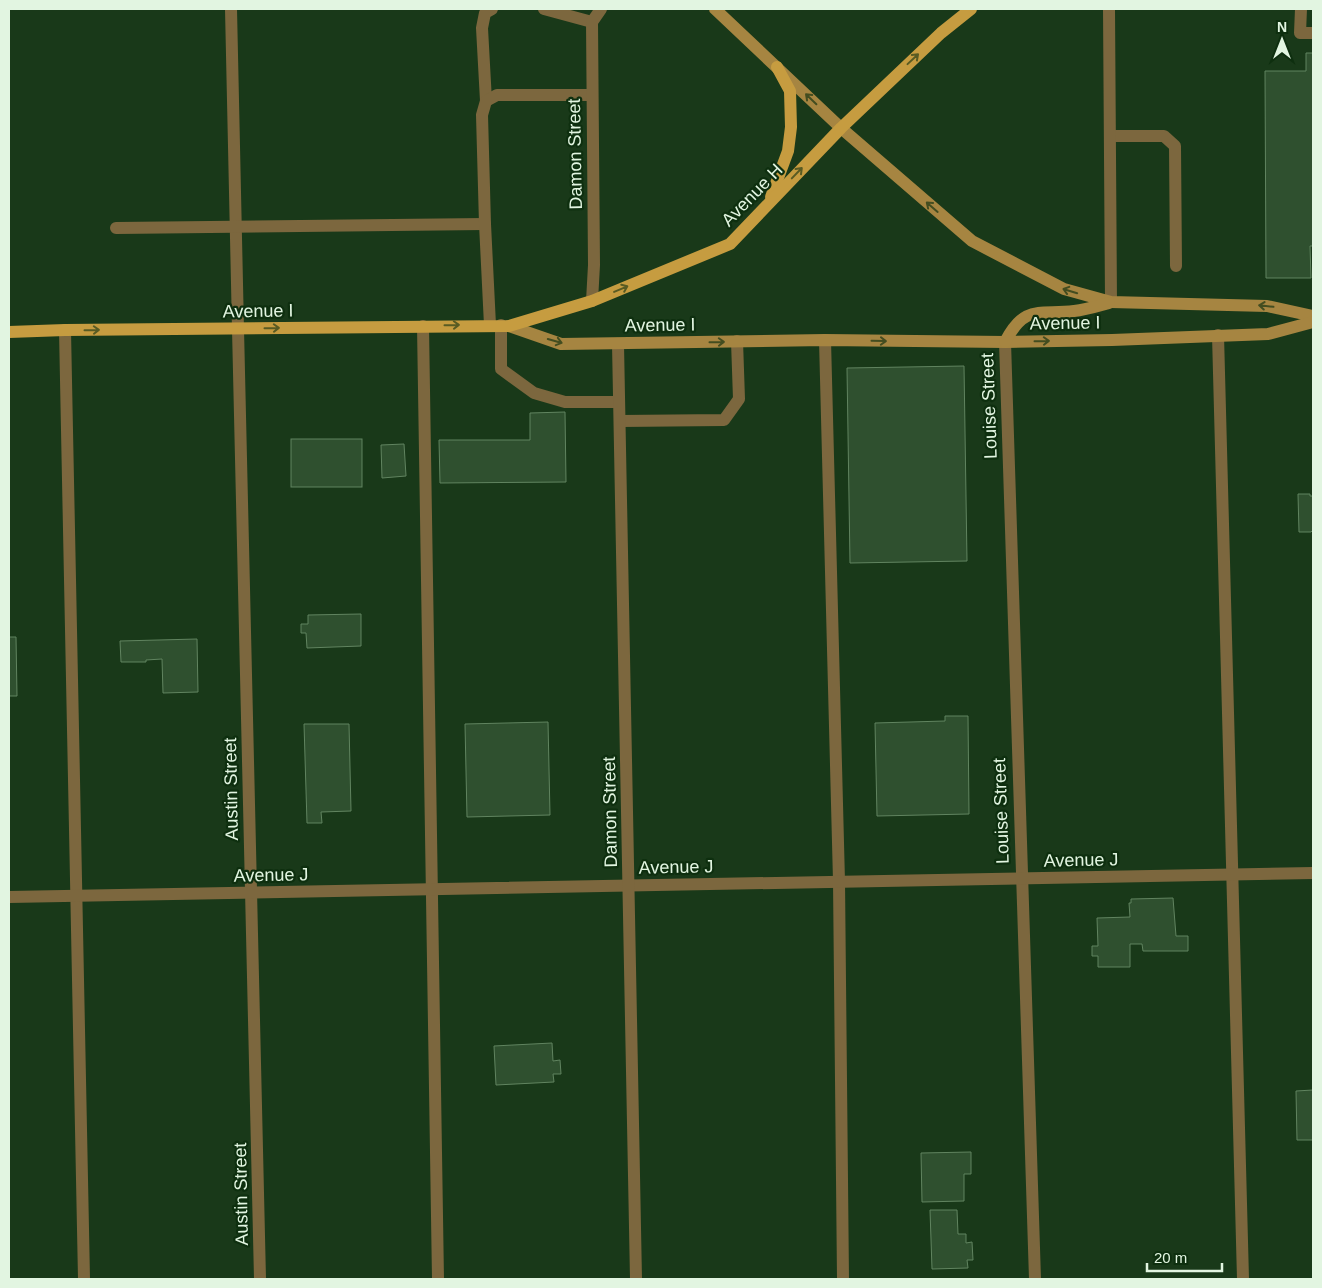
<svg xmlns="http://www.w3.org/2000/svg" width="1322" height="1288" font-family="Helvetica,sans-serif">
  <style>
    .building { fill: #2f502f; stroke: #618460 }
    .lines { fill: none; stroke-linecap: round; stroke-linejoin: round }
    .service { stroke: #7c673e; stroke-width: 12 }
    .minor { stroke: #7c673e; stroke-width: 12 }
    .tertiary { stroke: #7c673e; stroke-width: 12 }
    .secondary { stroke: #a68541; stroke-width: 12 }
    .primary { stroke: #c69c40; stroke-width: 12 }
    .oneway { stroke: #585b23 }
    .oneway2 { stroke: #434d20 }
    .labels { text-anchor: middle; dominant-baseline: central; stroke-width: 4.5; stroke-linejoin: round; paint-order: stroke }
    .street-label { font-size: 18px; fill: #e2f5e1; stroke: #0e2f0f }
  </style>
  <rect width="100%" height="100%" fill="#193919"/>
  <g class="building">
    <path d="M1306 53H1313V246H1310L1311 278H1266L1265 71H1306Z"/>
    <path d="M964 366 967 561 850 563 847 368Z"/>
    <path d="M565 412 566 482 440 483 439 440H530V413Z"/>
    <rect x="291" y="439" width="71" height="48"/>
    <path d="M404 444 406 476 382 478 381 445Z"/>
    <path d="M1298 494H1310V496H1313V530L1311 532H1299Z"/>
    <path d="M361 614V646L307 648 306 633H301V624H308V615Z"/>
    <path d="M9 637H16L17 696H9Z"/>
    <path d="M197 639 198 692 163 693 162 659 146 660V662H121L120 641Z"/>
    <path d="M945 716H968L969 814 877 816 875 723 945 721Z"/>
    <path d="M548 722 550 815 467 817 465 724Z"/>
    <path d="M304 724H349L351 811 321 812 322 823H307Z"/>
    <path d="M1173 898 1176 936H1188V951H1143L1142 944H1130V967H1098V956H1092V946H1098L1097 918 1130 917 1129 903H1131V899Z"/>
    <path d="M552 1043 553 1061 560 1060 561 1074H553L554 1082 496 1085 494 1046Z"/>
    <path d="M1313 1090V1140H1297L1296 1091Z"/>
    <path d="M971 1152V1174H964V1201L922 1202 921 1153Z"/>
    <path d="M930 1210H957L958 1234H966V1243L972 1242 973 1260H967L968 1268 932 1269Z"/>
  </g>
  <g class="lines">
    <g class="service">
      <path d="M231 9 238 329"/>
      <path d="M544 9 592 22"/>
      <path d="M1301 9 1300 33H1313"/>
      <path d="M486 101 482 28 485 13 492 9"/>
      <path d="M1110 136H1164L1175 146 1176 266"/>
      <path d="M116 228 485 224"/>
      <path d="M490 325 485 224 482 115 486 101 497 95H592"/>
      <path d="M501 325V369L534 393 565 402H619"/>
      <path d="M423 326 438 1279"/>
      <path d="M65 330 84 1279"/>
      <path d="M1218 335 1243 1279"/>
      <path d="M825 340 839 881 843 1279"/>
      <path d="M620 421 724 420 739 399 737 341"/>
    </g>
    <g class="minor">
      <path d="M1109 9 1111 302"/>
      <path d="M592 301 594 265 592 22 601 9"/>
      <path d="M238 329 260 1279"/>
      <path d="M1005 342 1035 1279"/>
      <path d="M9 897 1313 873"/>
    </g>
    <path class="tertiary" d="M618 344 636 1279"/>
    <g class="secondary">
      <path d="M715 9 841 128 972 241 1064 289 1111 302 1267 306 1313 316"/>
      <path d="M509 326 561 344 825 340 1005 342 1112 340 1268 334 1313 322"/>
      <path d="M1005 342C1025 304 1038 315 1074 311 1086 310 1098 306 1109 303"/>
    </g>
    <g class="primary">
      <path d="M771 197 788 151 791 127 790 91 777 67"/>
      <path d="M9 332 65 330 509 326 592 301 730 244 841 128 941 33 971 9"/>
    </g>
  </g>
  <defs><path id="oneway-shaft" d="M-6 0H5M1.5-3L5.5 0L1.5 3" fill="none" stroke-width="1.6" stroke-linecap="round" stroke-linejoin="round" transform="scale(1.25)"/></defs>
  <g class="oneway">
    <use href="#oneway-shaft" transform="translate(913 59) rotate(-43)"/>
    <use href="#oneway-shaft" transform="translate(797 173) rotate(-46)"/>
    <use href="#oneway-shaft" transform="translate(621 289) rotate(-23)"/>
    <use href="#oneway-shaft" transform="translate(452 325) rotate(-1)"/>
    <use href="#oneway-shaft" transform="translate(272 328) rotate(-1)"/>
    <use href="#oneway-shaft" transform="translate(92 330) rotate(-1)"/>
  </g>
  <g class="oneway2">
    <use href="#oneway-shaft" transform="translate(811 99) rotate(-136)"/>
    <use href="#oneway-shaft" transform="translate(932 207) rotate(-139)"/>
    <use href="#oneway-shaft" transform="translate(1070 291) rotate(-163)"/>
    <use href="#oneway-shaft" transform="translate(1266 306) rotate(-174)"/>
    <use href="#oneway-shaft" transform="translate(555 341) rotate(16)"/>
    <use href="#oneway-shaft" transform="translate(879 341) rotate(1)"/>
    <use href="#oneway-shaft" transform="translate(1042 341) rotate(-1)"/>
    <use href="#oneway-shaft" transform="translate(717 342) rotate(-1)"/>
  </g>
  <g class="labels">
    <g class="street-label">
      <text transform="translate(575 154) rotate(-91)">Damon Street</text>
      <text transform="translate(752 195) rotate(-46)">Avenue H</text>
      <text transform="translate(258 311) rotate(-1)">Avenue I</text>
      <text transform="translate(1065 323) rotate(-1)">Avenue I</text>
      <text transform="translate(660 325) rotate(-1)">Avenue I</text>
      <text transform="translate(989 406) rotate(-92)">Louise Street</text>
      <text transform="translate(231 789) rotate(-91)">Austin Street</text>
      <text transform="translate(1001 811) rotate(-92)">Louise Street</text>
      <text transform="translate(610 812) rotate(-91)">Damon Street</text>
      <text transform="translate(1081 860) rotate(-1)">Avenue J</text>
      <text transform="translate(676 867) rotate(-1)">Avenue J</text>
      <text transform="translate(271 875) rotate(-1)">Avenue J</text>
      <text transform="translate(241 1194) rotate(-91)">Austin Street</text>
    </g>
  </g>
  <rect width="1322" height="1288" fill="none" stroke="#e2f5e1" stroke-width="20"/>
  <g transform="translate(1282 40)" stroke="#0e2f0f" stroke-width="4" paint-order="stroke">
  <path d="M0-4L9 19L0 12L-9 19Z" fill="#e2f5e1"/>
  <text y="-8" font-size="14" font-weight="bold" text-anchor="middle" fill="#e2f5e1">N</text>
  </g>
  <path d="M1147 1263v8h75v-8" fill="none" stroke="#e2f5e1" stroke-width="2.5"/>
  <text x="1154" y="1263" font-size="15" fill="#e2f5e1" stroke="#0e2f0f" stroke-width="4" paint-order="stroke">20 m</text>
</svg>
